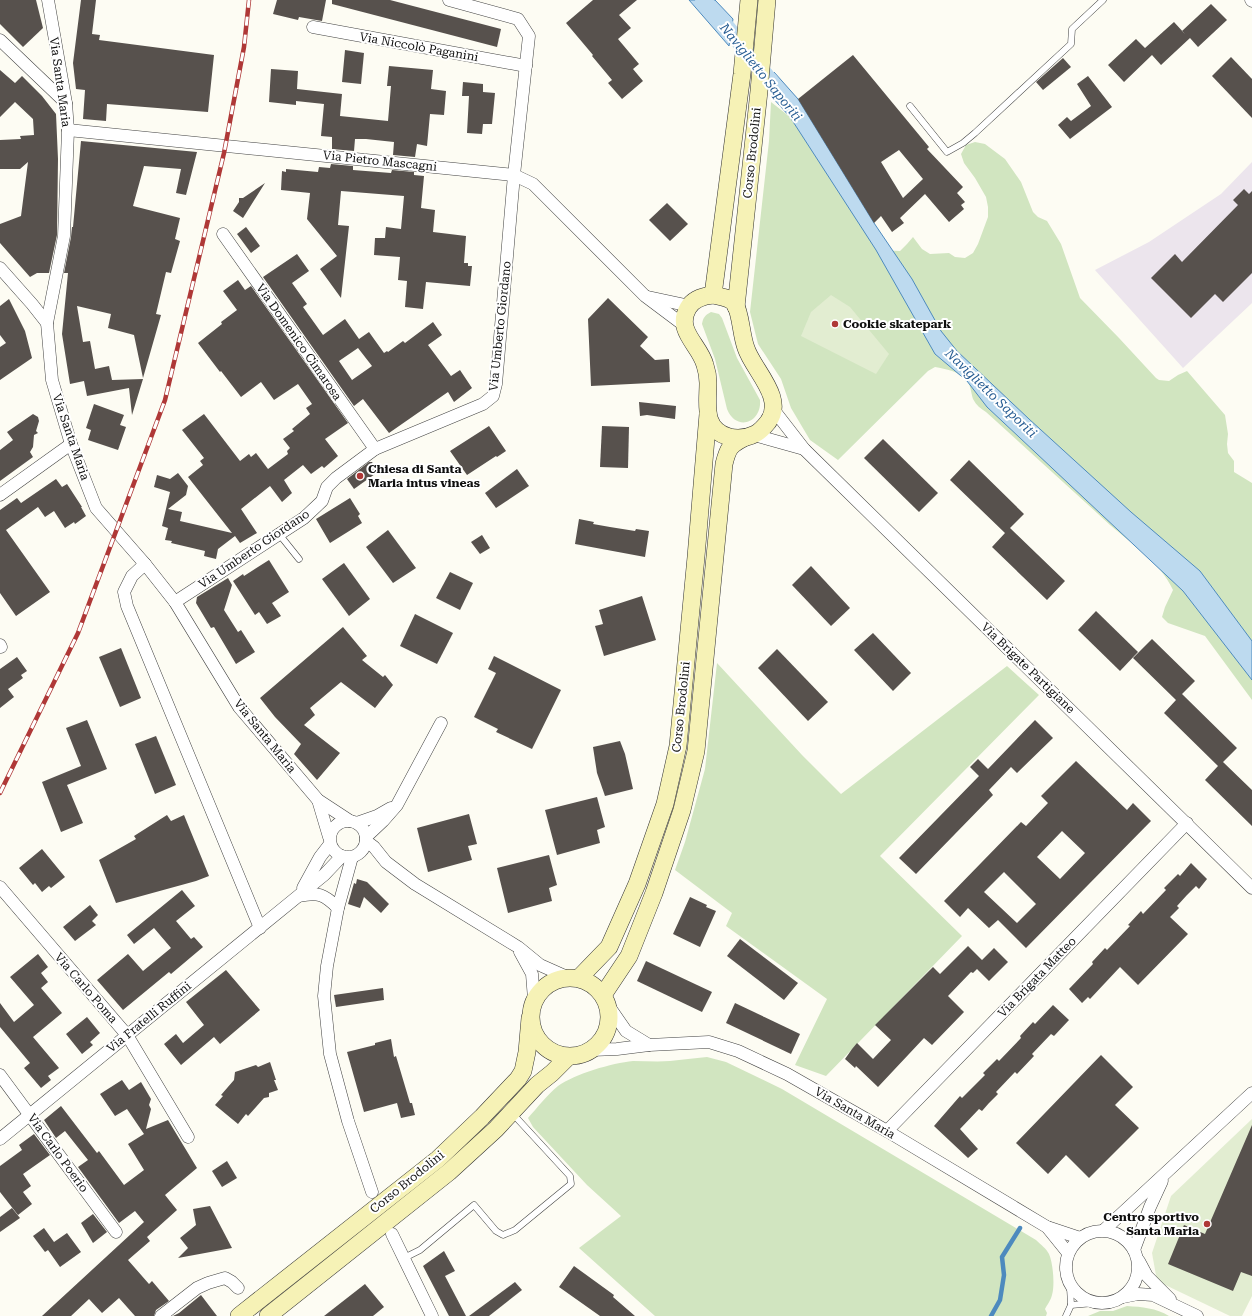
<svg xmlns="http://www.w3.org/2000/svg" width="1252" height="1316" font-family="'Roboto Serif',serif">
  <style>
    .industrial { fill: #ece5ed }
    .green { fill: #d1e5c0 }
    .pitch { fill: #e2edd1 }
    .water { fill: #bddaef; stroke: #4d8abe }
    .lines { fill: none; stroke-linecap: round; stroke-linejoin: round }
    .stream { stroke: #4d8abe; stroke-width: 4.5 }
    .canal { stroke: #bddaef; stroke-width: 16 }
    .building { fill: #57514d; fill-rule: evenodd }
    .lane-casing { stroke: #424242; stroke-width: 7 }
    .street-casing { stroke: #424242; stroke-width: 13 }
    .secondary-casing { stroke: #313131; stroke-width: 18 }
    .lane { stroke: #fff; stroke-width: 6 }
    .street { stroke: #fff; stroke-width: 12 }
    .secondary { stroke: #f6f2b6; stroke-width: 17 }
    .rail-casing { stroke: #af3837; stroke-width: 4.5 }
    .rail { stroke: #fff; stroke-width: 3; stroke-dasharray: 9; stroke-linecap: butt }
    .poi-dot { fill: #af3837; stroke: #fff; stroke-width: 1.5 }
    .labels { text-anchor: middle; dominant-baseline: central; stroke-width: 4; stroke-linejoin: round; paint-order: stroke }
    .street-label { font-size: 12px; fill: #0f0f0f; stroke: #fff }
    .poi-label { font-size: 12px; font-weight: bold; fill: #0f0f0f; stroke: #fff; text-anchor: start }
    .water-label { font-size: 13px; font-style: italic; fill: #275d93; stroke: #fff }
  </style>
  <rect width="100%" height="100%" fill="#fdfcf3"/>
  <path class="industrial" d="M1252 162V303L1183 368 1095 270 1149 242 1221 194Z"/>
  <g class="green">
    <path d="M771 102 790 117 877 250 900 251 907 244 913 237 922 249 930 254 949 253 955 257 965 258 973 253 978 244 988 217V207L986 197 975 178 964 163 961 154 966 145 975 142 985 144 1005 159 1021 182 1033 212 1038 217 1047 221 1061 244 1080 298 1119 338 1156 378 1159 380 1169 381 1178 375 1187 371 1225 415 1228 434 1227 444 1228 453 1234 461V472L1252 483V700L1205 636 1168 623 1162 617 1165 607 1173 590C1159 560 1134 546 1110 525 1069 487 1028 450 986 412 981 409 976 405 973 399 971 393 971 386 967 381 959 371 946 369 935 367L928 371 838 460 810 440 791 408 781 379 758 344 750 312 769 141Z"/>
    <path d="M711 312 719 314 722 318 737 358 760 400C762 423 736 432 727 409L715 359 702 324C703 318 705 315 711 312Z"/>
    <path d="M717 663 802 755 841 794 1007 666 1039 695 880 856 962 936 826 1076 795 1065 827 999 726 926 732 913 675 870 685 842 705 769Z"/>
    <path d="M707 1057 726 1062 782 1089 1036 1240C1041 1245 1046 1248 1049 1254 1053 1263 1055 1285 1052 1295 1051 1300 1047 1305 1045 1309L1047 1313 1046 1316H655L579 1248 621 1216 587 1185 533 1127 528 1118C537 1108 548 1094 558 1086 575 1074 612 1063 633 1061 645 1061 658 1062 670 1061 682 1060 694 1058 707 1057Z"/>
    <path d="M1127 1306C1142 1307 1156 1308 1169 1316H1088L1100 1311H1113Z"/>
  </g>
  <g class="pitch">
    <path d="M831 295 850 307 889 354 876 374 801 336 811 312Z"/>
    <path d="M1252 1119V1296L1242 1316H1230L1157 1281 1152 1253 1171 1196Z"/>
  </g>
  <g class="water">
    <path d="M689 0H715L733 19 729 46Z"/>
    <path d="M774 72 798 99 874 223 912 279 941 331 957 351 1029 419 1131 512 1200 571 1252 641V680L1183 591 987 407 967 381 935 354 876 250 790 117 772 97Z"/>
  </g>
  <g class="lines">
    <path class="stream" d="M991 1316 1000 1300 1004 1275 1002 1257 1020 1228"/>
    <path class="canal" d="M703 0 727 27 786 100"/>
  </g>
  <g class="building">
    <path d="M0 0H36L43 28 23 47 0 24Z"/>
    <path d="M81 0H96L92 34 100 35 99 40 214 55 208 112 107 104 106 121 83 119 85 90 76 89 73 63Z"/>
    <path d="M277 0H326L322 21 299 17 298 20 273 14Z"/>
    <path d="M332 0H390L501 29 497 47 332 4Z"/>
    <path d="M593 0H637L619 15 631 28 618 39 639 64 633 69 643 81 622 99 608 83 612 80 592 56 593 55 566 23Z"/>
    <path d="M1211 4 1227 20 1198 47 1190 38 1161 65 1152 55 1124 82 1108 65 1136 39 1145 48 1174 22 1185 34 1182 31Z"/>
    <path d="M345 50 364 53 361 84 342 82Z"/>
    <path d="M853 55 929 147 927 149 963 187 957 193 965 202 961 205 964 209 949 222 925 194 900 218 904 223 892 232 881 216 874 223 798 99ZM899 150 923 179 903 198 881 162Z"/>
    <path d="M1231 57 1252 79V118L1212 76Z"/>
    <path d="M1063 58 1071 67 1043 90 1036 82Z"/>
    <path d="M389 66 433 70 431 89 446 91 444 115 430 114 427 146 417 144 415 157 393 155 394 142 366 139H355L354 151 332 149V137L321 136 324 104 296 101V105L269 102 271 69 298 71 297 89 342 94 340 116 388 121 391 86H387Z"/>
    <path d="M0 70 15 83 22 76 42 96 56 114 58 159 57 235 49 273H37L30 277 0 243V224L21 216 28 162 20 169H0V140L21 139 20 136 34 135 33 119 15 102 0 117Z"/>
    <path d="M1088 76 1112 107 1070 139 1058 125 1067 117 1071 121 1091 106 1077 84Z"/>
    <path d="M463 82 483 84V92L495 93 492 124H483L482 134 467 133 469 96H462Z"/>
    <path d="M81 141 197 152 186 195 176 193 181 169 144 166 133 206 180 218 175 239 180 241 171 273 166 272 156 314 161 315 143 378 134 335 108 328 111 314 77 306 83 342 90 341 95 369 109 366 112 380 143 379 132 415 129 388 87 396 84 381 70 384 62 334 68 273H64L71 237 72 227H73Z"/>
    <path d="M331 164 353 166V170L391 173 392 170 414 172V175L424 176 421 208 435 210 433 232 466 236 464 263H468V266H472L470 286 426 282 423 309 405 307 407 281 398 280 400 257 374 255 375 238H385L386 227 401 229 404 196 341 191 338 225 349 226 341 298 320 269 337 256 307 219 310 193 281 190 282 171 286 172V169L318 172 319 167 330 168Z"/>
    <path d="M265 183 243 218 233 211 239 202V198H243Z"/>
    <path d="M1244 189 1249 194 1252 191V273L1223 302 1215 294 1191 318 1151 278 1175 254 1182 262 1238 205 1233 200Z"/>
    <path d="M667 203 688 224 670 241 649 220Z"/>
    <path d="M246 227 260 246 251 253 237 234Z"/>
    <path d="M297 254 309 271 292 283 307 304 303 307 323 335 345 319 359 339 369 332 384 353 387 351 388 352 403 341 405 343 433 322 442 335 428 345 451 376 460 370 472 388 454 402 448 392 389 433 363 399 354 406 263 277ZM358 348 372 366 352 380 339 361Z"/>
    <path d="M238 280 245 290 251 286 348 423 325 439 338 456 324 468 322 466 311 474 303 465 284 480 292 493 282 502 270 486 241 509 257 533 240 543 235 536 218 549 216 559 204 556 205 551 171 543 172 541 165 540 168 528 162 526 170 492 154 487 157 475 170 479 178 473 188 486 186 495 168 509 182 512 180 521 232 533 188 477 203 465 200 461 204 458 182 430 204 414 240 461 249 454 251 457 256 453 268 469 288 454 287 451 290 448 283 439 294 431 292 429 310 414 306 408 312 404 298 384 274 400 261 382 241 397 221 371 220 372 198 343 222 324 221 322 237 310 223 291Z"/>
    <path d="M608 298 648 337 640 346 655 360 669 359 670 382 591 386 588 319Z"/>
    <path d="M9 299 25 331 32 358 0 380V347L6 343 0 335V306Z"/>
    <path d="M639 402 676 406 675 419 647 415 640 416Z"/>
    <path d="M94 404 124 415 120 425 126 427 118 450 88 440 91 430 86 428Z"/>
    <path d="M33 414 38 417 39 421 36 431 38 433 34 435 33 447 30 452 33 457 0 481V450L13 440 7 432Z"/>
    <path d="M489 426 506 451 497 457 496 456 467 475 450 451Z"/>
    <path d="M602 426 629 427 628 468 600 467Z"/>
    <path d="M883 439 938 493 919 512 864 458Z"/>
    <path d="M969 460 1024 514 1010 528 1065 581 1047 600 992 547 1005 533 950 480Z"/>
    <path d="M369 462H372L375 467V474L354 489 347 479Z"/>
    <path d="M517 469 529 486 496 508 485 493Z"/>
    <path d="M56 479 62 487 67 484 82 507H81L86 516 75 524 74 522 65 528 54 511 45 517 38 507 6 530 50 592 16 616 0 593V510L17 498 21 503Z"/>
    <path d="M350 498 360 514 358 516 362 523 330 543 316 519Z"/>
    <path d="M579 519 594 522 593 524 610 527 635 531 636 529 649 531 645 557 575 544Z"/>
    <path d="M388 530 416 568 393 583 366 547Z"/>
    <path d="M482 535 490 548 480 554 471 542Z"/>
    <path d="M269 560 289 592 272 603 281 616 267 624 259 612 255 615 233 581 243 574 244 576Z"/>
    <path d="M344 563 370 599 349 616 322 579Z"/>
    <path d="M811 566 850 608 831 626 792 585Z"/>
    <path d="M450 572 473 583 460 610 436 598Z"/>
    <path d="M228 578 232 585 224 610 238 632 241 630 255 652 236 664 214 627 211 628 196 603 197 597Z"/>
    <path d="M642 596 656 640 604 656 595 626 603 624 599 610Z"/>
    <path d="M1096 611 1138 652 1120 671 1078 630Z"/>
    <path d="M415 614 453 633 437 664 400 646Z"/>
    <path d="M343 627 367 656 362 660 383 677 385 675 393 685 375 708 341 682 310 708 315 715 304 725 340 753 317 780 294 754 301 744 275 717 260 698Z"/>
    <path d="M873 633 911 673 893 691 854 650Z"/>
    <path d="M1152 639 1195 681 1182 694 1237 748 1223 762 1252 790V826L1205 780 1218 766 1164 713 1176 700 1133 658Z"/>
    <path d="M121 648 141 698 120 707 99 657Z"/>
    <path d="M777 649 828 702 808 721 758 668Z"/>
    <path d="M494 656 561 690 532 749 496 732 498 729 474 717 496 673 488 669Z"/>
    <path d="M17 657 27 671 21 675 23 678 8 689 14 697 0 708V669Z"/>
    <path d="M87 720 107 769 67 785 83 823 61 832 42 782 81 766 66 728Z"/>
    <path d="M1035 720 1053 738 1017 773 1011 767 989 790 993 795 916 874 899 858 979 776 970 767 978 759 988 769Z"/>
    <path d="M156 736 176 785 155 794 135 744Z"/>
    <path d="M620 741 625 754 633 789 605 796 597 773 593 747Z"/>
    <path d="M1076 761 1127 810 1133 803 1151 821 1026 948 998 920 989 928 968 908 960 917 944 901 1021 822 1026 826 1048 803 1041 796ZM1062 831 1085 853 1060 879 1037 857ZM1004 872 1036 904 1017 923 984 892Z"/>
    <path d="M597 797 605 827 597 830 600 843 557 855 545 810Z"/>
    <path d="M469 814 477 844 468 846 472 860 428 872 417 828Z"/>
    <path d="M167 815 171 821 184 815 209 876 196 881 116 903 99 860 136 839 134 836Z"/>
    <path d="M42 849 65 877 51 888 49 886 42 892 35 883 33 885 19 868Z"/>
    <path d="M549 855 557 885 549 888 552 901 508 913 497 868Z"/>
    <path d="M1191 863 1207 879 1199 889 1196 886 1187 895 1177 906 1179 908 1170 917 1188 934 1138 985 1120 967 1090 999 1088 997 1082 1003 1069 989 1093 964 1092 962 1105 948 1107 950 1130 926 1128 925 1141 911 1143 914 1166 890 1164 888 1178 874 1180 876Z"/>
    <path d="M357 879 367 882 389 904 381 913 364 897 360 908 348 904 354 883 356 884Z"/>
    <path d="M182 890 195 906 176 921 191 939 194 937 203 947 171 974 169 972 123 1010 97 980 128 954 143 971 171 948 154 928 134 944 127 935Z"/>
    <path d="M690 897 707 905 706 907 716 911 700 947 673 934Z"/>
    <path d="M90 905 98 915 92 921 96 925 75 941 63 927Z"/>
    <path d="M740 939 798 983 784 1000 727 956Z"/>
    <path d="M968 946 982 960 994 948 1008 962 989 981 977 969 973 973 971 972 948 996 964 1012 932 1045 924 1038 878 1087 856 1066 855 1068 845 1059 852 1049 857 1043 873 1059 891 1040 875 1025 933 967 940 974Z"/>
    <path d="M38 954 48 967 41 973 48 982 41 988 62 1013 33 1037 59 1068 48 1076 51 1080 41 1088 24 1068 30 1063 0 1027V1003L14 1022 34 1005 10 977Z"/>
    <path d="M646 961 712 992 702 1012 637 981Z"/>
    <path d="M226 970 260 1010 220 1044 214 1037 181 1065 164 1044 176 1034 183 1043 204 1025 186 1002Z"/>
    <path d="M383 988 384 1000 336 1007 334 995Z"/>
    <path d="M735 1003 800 1034 791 1054 726 1023Z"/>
    <path d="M1053 1005 1069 1020 1054 1036 1051 1034 1032 1054 1034 1056 1017 1074 1015 1072 996 1092 998 1094 989 1103 982 1111 979 1109 960 1129 978 1149 968 1158 934 1126 960 1096 962 1098 985 1075 983 1073 997 1059 999 1061 1021 1038 1020 1036 1033 1022 1035 1024Z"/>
    <path d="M87 1017 100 1033 90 1042 93 1045 82 1054 66 1034Z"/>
    <path d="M391 1039 394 1057 396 1056 410 1103H412L415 1115 401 1118 397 1103 364 1112 347 1052 375 1045V1043Z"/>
    <path d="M1101 1055 1133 1087 1115 1105 1139 1128 1089 1178 1066 1155 1048 1174 1016 1143Z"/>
    <path d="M270 1062 276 1080H274L278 1090 269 1093V1097L264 1098 248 1116 246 1114 238 1124 215 1105 223 1096 221 1095 234 1080 235 1072 256 1065 258 1067Z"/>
    <path d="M122 1080 129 1090 141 1082 151 1099 149 1105 151 1109 146 1129 168 1120 197 1168 165 1195 177 1210 147 1237 150 1241 128 1260 149 1284 152 1281 169 1301 156 1310 154 1316H135L119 1298 102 1313 89 1299 71 1316H42L144 1222 135 1211 119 1223 78 1167 88 1160 65 1131 56 1138 44 1120 61 1106 97 1153 99 1151 124 1185 144 1170 128 1144 144 1134 127 1109 115 1116 100 1094Z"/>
    <path d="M1252 1125V1276L1241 1272 1233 1291 1168 1264 1184 1225 1205 1234Z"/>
    <path d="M34 1134 50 1155 23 1174 31 1186 23 1192 32 1204 18 1215 0 1192V1166L22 1150 19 1145Z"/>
    <path d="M227 1161 237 1178 222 1187 212 1171Z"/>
    <path d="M210 1206 232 1248 178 1258 188 1248 180 1238 196 1225 193 1209Z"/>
    <path d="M12 1208 20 1218 0 1232V1217Z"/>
    <path d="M93 1214 107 1232 93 1243 81 1223Z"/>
    <path d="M44 1228 54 1242 67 1233 81 1252 60 1267 48 1250 45 1252 33 1236Z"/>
    <path d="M444 1251 455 1271 445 1276 466 1316H449L423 1266Z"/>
    <path d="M574 1266 614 1295 613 1297 635 1316H600L559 1287Z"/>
    <path d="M515 1282 522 1290 489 1316H469Z"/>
    <path d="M365 1284 384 1307 373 1316H324Z"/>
    <path d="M201 1295 217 1316H173L179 1313Z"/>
  </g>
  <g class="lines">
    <g class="lane-casing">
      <g id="lane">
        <path d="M910 106 947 152 963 143 975 133 1071 44 1072 29 1103 0"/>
        <path d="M279 534 299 559"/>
        <path d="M404 1258 420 1250 474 1205 496 1231 503 1235 515 1230 571 1184 570 1176 512 1113"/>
        <path d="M1071 1305 1094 1303"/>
        <path d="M1066 1316 1071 1305 1070 1287"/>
      </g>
    </g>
    <g class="street-casing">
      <g id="street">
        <path d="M48 0 66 103 68 130 64 236 47 323 52 380 71 444 96 508 145 564 175 602 239 707 318 800 350 821"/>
        <path d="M1251 0 1252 1"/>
        <path d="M313 27 526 66"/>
        <path d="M0 40 66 103"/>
        <path d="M68 130 514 175 533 184 645 296 685 326"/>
        <path d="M223 234 375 449"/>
        <path d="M0 268 32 304 47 323"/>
        <path d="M648 297 690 306"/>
        <path d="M773 409 804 449 1252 888"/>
        <path d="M754 435 804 449"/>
        <path d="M0 495 71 444"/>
        <path d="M145 564 132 576 124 592 127 606 260 928"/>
        <path d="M175 602 304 518 322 501 327 487 336 478 375 449 483 404 493 396 496 384 514 175 529 36 518 19 449 0"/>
        <path d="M0 645 1 647"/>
        <path d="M318 800 329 837"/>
        <circle cx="348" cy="839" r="18"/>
        <path d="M357 823 377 816 391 808"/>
        <path d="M366 837 383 821 397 805 441 723"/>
        <path d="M366 841 374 847 386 862 415 884 518 947 540 965 567 977"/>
        <path d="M352 857 338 908 327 966 324 996 330 1054 348 1121 372 1192"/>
        <path d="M0 887 127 1035 188 1137"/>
        <path d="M303 888 320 857 330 844"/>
        <path d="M299 896C318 892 324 894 338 908"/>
        <path d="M520 952 532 974 534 999"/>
        <path d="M608 1005 626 1031 649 1045"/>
        <path d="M592 1050 617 1049 649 1045 709 1042 738 1051 787 1074 887 1131 1047 1227 1080 1238"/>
        <path d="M0 1075 116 1232"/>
        <path d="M887 1131 1187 823"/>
        <path d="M0 1139 324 875 342 856"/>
        <path d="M1047 1227 1068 1253"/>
        <path d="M1104 1230 1252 1093"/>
        <circle cx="1102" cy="1267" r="36"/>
        <path d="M392 1234 432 1316"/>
        <path d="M1134 1250 1150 1207 1162 1181"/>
        <path d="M1139 1261 1147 1276 1170 1299"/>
        <path d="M1123 1297 1138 1294 1153 1295 1197 1316"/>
        <path d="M161 1316 197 1288 208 1283 225 1278 232 1282 238 1288"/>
      </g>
    </g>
    <g class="secondary-casing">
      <g id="secondary">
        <path d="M713 295C721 297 730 297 735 304 741 314 741 335 746 348 753 370 786 398 768 422 764 427 761 431 755 434 747 438 738 439 729 437 702 429 708 404 708 383 708 377 707 371 705 365 700 345 675 331 688 308 693 299 703 296 713 295Z"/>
        <path d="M713 295 742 74 749 0"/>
        <path d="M736 307 759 91 767 0"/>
        <circle cx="570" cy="1017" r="39"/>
        <path d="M579 978 609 947 637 884 665 804 678 746 696 557 708 414"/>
        <path d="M603 995 629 956 654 893 682 810 696 751 724 464C728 448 730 445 744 438"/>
        <path d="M239 1316 438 1159 482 1117 518 1079 523 1071 527 1052 530 1018"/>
        <path d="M268 1316 449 1172 496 1129 537 1085 552 1073 568 1057"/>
      </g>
    </g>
    <use href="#lane" class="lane"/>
    <use href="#street" class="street"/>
    <use href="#secondary" class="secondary"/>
    <g class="rail-casing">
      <path id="rail" d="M0 793 78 633 165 400 224 153 244 47 249 0"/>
    </g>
    <use href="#rail" class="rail"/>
  </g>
  <g class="poi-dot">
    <circle cx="835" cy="324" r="4"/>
    <circle cx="360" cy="476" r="4"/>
    <circle cx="1207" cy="1224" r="4"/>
  </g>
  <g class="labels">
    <g class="street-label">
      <text transform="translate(419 47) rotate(10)">Via Niccolò Paganini</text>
      <text transform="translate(60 82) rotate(82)">Via Santa Maria</text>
      <text transform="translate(752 153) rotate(-84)">Corso Brodolini</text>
      <text transform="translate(380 161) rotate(6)">Via Pietro Mascagni</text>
      <text transform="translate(500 326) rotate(-84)">Via Umberto Giordano</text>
      <text transform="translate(299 342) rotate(55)">Via Domenico Cimarosa</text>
      <text transform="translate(71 437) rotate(71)">Via Santa Maria</text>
      <text transform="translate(254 549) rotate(-34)">Via Umberto Giordano</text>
      <text transform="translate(1028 668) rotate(44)">Via Brigate Partigiane</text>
      <text transform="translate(681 707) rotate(-84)">Corso Brodolini</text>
      <text transform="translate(265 736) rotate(51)">Via Santa Maria</text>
      <text transform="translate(1037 977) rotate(-46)">Via Brigata Matteo</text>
      <text transform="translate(86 988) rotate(49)">Via Carlo Poma</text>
      <text transform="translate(149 1017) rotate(-39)">Via Fratelli Ruffini</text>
      <text transform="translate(855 1113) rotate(30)">Via Santa Maria</text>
      <text transform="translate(58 1153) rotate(54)">Via Carlo Poerio</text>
      <text transform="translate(407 1182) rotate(-39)">Corso Brodolini</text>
    </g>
    <g class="poi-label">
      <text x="843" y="324">Cookie skatepark</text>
      <text x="368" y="469">Chiesa di Santa<tspan x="368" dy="14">Maria intus vineas</tspan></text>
      <text x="1199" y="1217" text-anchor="end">Centro sportivo<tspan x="1199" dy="14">Santa Maria</tspan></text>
    </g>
    <g class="water-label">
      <text transform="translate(761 72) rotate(51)">Naviglietto Saporiti</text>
      <text transform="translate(991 393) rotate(44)">Naviglietto Saporiti</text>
    </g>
  </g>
</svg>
